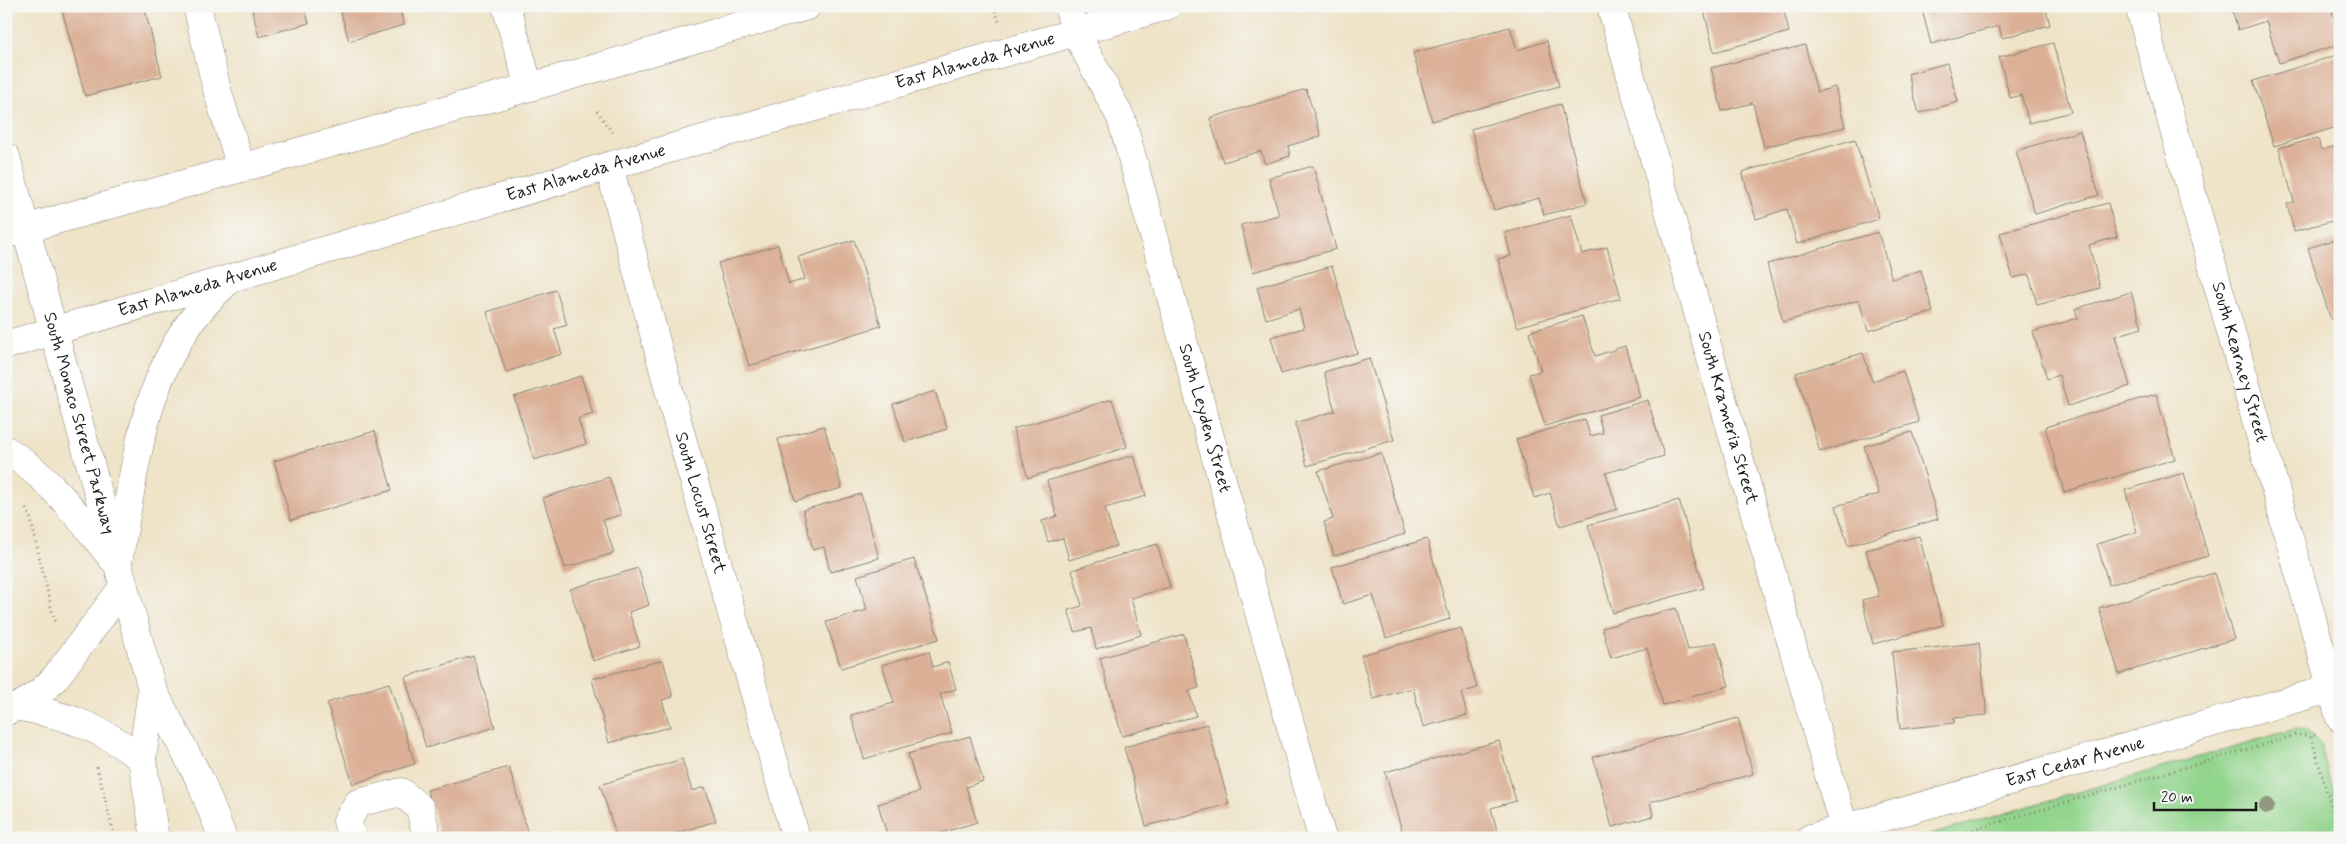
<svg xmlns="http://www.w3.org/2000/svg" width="2346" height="844" font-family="Mynerve,sans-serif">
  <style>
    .green { fill: #91d48c; stroke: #567854 }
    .building { fill: #dbb097 }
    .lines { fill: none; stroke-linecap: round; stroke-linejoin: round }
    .minor-casing { stroke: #868072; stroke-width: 29 }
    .major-casing { stroke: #868072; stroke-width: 29 }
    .path { stroke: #868072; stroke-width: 3; stroke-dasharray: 1 4; stroke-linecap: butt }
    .minor { stroke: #fff; stroke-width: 28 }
    .major { stroke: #fff; stroke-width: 28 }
    .tree { fill: #92997f }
    .labels { text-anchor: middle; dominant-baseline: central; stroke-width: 4; stroke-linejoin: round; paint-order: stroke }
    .street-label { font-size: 18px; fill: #1c1c1c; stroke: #f6f6f2 }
  </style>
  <rect width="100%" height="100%" fill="#f6f6f2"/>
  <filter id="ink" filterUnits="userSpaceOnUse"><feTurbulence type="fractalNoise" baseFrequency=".02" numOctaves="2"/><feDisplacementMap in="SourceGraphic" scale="10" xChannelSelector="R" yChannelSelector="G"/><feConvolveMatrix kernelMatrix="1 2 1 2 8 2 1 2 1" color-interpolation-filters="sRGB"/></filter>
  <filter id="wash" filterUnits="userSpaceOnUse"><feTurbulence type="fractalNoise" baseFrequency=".0096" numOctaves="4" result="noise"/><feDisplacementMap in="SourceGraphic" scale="20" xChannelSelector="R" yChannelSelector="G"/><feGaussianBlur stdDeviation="1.12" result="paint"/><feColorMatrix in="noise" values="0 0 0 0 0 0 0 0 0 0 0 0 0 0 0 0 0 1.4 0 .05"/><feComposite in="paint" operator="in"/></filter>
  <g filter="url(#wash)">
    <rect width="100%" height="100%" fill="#efe3c8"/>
    <path class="green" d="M2295 729 2308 730 2320 744 2340 815V838H1920Z"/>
    <g id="blocks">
      <g class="building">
        <path d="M61 6H144L162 76 85 96Z"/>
        <path d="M251 6H304L309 23 259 37Z"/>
        <path d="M339 6H399L404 25 349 41Z"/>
        <path d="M1703 6H1799V7L1784 11 1789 32 1714 52Z"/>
        <path d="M1921 6H2045L2050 25 2002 38 1999 26 1931 44Z"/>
        <path d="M2231 6H2340V10L2332 12 2340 37V44L2279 63 2266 21 2238 30Z"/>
        <path d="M1510 27 1517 50 1547 41 1559 86 1432 121 1413 53Z"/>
        <path d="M2053 43 2071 112 2029 123 2021 95 2010 98 1999 57Z"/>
        <path d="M1805 45 1817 92 1835 87 1845 127 1764 147 1753 103 1722 111 1711 68Z"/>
        <path d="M2340 54V126L2274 146 2253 81Z"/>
        <path d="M1947 63 1958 102 1919 113 1908 74Z"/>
        <path d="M1306 89 1321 136 1288 146 1290 156 1265 164 1261 151 1223 162 1210 118Z"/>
        <path d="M1560 104 1587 203 1544 215 1539 198 1494 210 1471 129Z"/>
        <path d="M2080 131 2099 195 2035 214 2016 151Z"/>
        <path d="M2318 138 2321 150 2340 145V186L2335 187 2340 204V219L2294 231 2287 204 2294 202 2279 148Z"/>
        <path d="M1855 139 1879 219 1797 244 1787 209 1756 219 1742 172Z"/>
        <path d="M1313 166 1336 249 1253 272 1241 225 1279 215 1269 178Z"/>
        <path d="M2108 203 2117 237 2089 245 2100 288 2037 305 2029 274 2013 278 2000 233Z"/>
        <path d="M1571 215 1582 254 1607 247 1621 298 1517 327 1498 259 1511 256 1505 233Z"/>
        <path d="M1878 232 1892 279 1921 270 1933 312 1868 331 1859 300 1783 322 1767 264Z"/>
        <path d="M2340 238V318L2331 320 2308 248Z"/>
        <path d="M854 240 881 326 749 366 718 263 778 245 789 284 805 279 798 257Z"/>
        <path d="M1332 266 1357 353 1281 374 1271 337 1304 328 1299 309 1266 319 1257 287Z"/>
        <path d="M556 290 567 325 554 329 562 354 506 372 487 312Z"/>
        <path d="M2131 292 2142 328 2115 336 2130 386 2068 406 2059 375 2047 379 2033 332 2078 318 2075 309Z"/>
        <path d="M1582 316 1595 356 1625 346 1640 397 1545 426 1529 374 1541 371 1529 332Z"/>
        <path d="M1863 353 1872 381 1903 371 1919 422 1820 452 1796 373Z"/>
        <path d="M1369 358 1394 440 1307 466 1295 423 1335 411 1324 372Z"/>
        <path d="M581 376 593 414 578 419 586 444 534 460 514 397Z"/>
        <path d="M935 391 947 429 905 442 893 404Z"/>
        <path d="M2156 394 2175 459 2064 492 2045 427Z"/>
        <path d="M1112 399 1127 447 1028 478 1013 429Z"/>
        <path d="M1648 400 1664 456 1606 473 1617 509 1560 526 1550 493 1534 498 1516 439 1585 419 1590 436 1603 433 1598 415Z"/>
        <path d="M824 426 842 488 795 501 778 439Z"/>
        <path d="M375 431 392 490 291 520 274 461Z"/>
        <path d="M1912 432 1938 519 1848 546 1836 506 1879 494 1864 446Z"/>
        <path d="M1381 453 1405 534 1334 556 1324 522 1333 519 1318 471Z"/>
        <path d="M1134 455 1146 496 1105 508 1116 546 1069 560 1063 538 1048 542 1042 521 1057 516 1047 481Z"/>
        <path d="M2184 473 2208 556 2109 585 2097 544 2137 532 2125 490Z"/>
        <path d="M609 477 621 515 603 520 614 553 565 568 543 498Z"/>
        <path d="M861 494 879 558 830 572 824 547 813 550 803 510Z"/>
        <path d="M1679 500 1704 588 1613 613 1588 525Z"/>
        <path d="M1919 536 1943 625 1873 644 1862 600 1879 596 1866 550Z"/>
        <path d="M1427 539 1450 619 1386 638 1373 595 1343 604 1332 567Z"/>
        <path d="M1157 544 1170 587 1131 598 1141 635 1096 649 1091 628 1075 632 1068 610 1082 606 1072 570Z"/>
        <path d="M914 559 939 639 841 668 826 622 867 610 857 576Z"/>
        <path d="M638 568 649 605 629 612 640 646 593 661 570 589Z"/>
        <path d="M2214 573 2234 639 2119 674 2099 608Z"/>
        <path d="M1676 608 1688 650 1716 642 1729 686 1663 705 1647 648 1611 658 1602 628Z"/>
        <path d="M1461 628 1477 688 1461 693 1467 715 1423 727 1413 688 1373 699 1361 655Z"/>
        <path d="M1184 634 1199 688 1189 691 1196 716 1122 736 1100 658Z"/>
        <path d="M1979 643 1987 715 1954 718V723L1900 729 1892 652Z"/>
        <path d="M929 651 933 667 948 662 956 689 940 694 952 733 864 759 851 715 894 703 882 665Z"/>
        <path d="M473 656 495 727 426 748 405 677Z"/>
        <path d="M663 660 673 697 662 700 670 727 609 743 592 679Z"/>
        <path d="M389 683 415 764 353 784 327 703Z"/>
        <path d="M1738 718 1753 774 1650 802 1653 816 1612 827 1593 757Z"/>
        <path d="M1207 724 1229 804 1146 826 1124 747Z"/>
        <path d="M970 736 983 781 966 787 977 822 925 838H888L878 804 919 792 908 754Z"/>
        <path d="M1499 741 1516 801 1491 808 1499 838H1404L1385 772Z"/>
        <path d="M682 759 692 791 705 787 716 821 661 838H617L600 785Z"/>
        <path d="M509 767 529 838H441L427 790Z"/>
      </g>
    </g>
  </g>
  <g filter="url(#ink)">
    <use href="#blocks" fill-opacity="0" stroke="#868072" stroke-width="1"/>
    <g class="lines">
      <g class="minor-casing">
        <g id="minor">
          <path d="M197 6 217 90 241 167"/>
          <path d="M506 6 529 87"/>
          <path id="s1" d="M1068 6 1076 33 1121 118 1322 838"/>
          <path id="s2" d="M1611 6 1844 828"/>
          <path id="s3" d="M2139 6 2340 718"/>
          <path id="s4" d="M609 166 684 446 796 838"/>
          <path d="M20 707C71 716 101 728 142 759"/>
          <path d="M6 711C26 705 41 693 55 678L124 586"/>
          <path d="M352 838 347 821 358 803 401 792 420 808 427 838"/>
          <path id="s5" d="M1811 838 2340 686"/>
        </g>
      </g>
      <g class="major-casing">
        <g id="major">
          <path id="s6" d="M6 157 152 689 200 780 223 838"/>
          <path d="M6 234 569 76 807 6"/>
          <path id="s7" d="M6 345 609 166 1167 6"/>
          <path d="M6 450C50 477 81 520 113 559"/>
          <path d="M119 557C137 457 145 354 226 283"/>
          <path d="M152 689 142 759 155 838"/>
        </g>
      </g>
      <g class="path">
        <path d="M994 6 999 22"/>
        <path d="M597 111 612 132"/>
        <path d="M26 509 30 516 55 624"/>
        <path d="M2311 737 2340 837"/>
        <path d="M97 767 115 838"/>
        <path d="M1944 838 2296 735H2316"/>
      </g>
      <use href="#minor" class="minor"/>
      <use href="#major" class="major"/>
    </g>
    <circle class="tree" cx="2267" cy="806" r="8"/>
  </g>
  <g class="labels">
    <g class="street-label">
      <text stroke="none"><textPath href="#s7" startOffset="1010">East Alameda Avenue</textPath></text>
      <text stroke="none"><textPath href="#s7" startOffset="605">East Alameda Avenue</textPath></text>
      <text stroke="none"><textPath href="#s7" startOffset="200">East Alameda Avenue</textPath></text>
      <text stroke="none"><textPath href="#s3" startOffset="370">South Kearney Street</textPath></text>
      <text stroke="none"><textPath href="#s2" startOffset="428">South Krameria Street</textPath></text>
      <text stroke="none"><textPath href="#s1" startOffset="436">South Leyden Street</textPath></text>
      <text stroke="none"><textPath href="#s6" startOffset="276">South Monaco Street Parkway</textPath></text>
      <text stroke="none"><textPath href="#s4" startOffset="349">South Locust Street</textPath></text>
      <text stroke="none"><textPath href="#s5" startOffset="275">East Cedar Avenue</textPath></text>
    </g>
  </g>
  <rect width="2346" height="844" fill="none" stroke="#f6f6f2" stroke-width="25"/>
  <path d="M2154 802v8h102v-8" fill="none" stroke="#1c1c1c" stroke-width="2.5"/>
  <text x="2161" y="802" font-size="15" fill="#1c1c1c" stroke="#f6f6f2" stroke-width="4" paint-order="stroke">20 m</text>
</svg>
